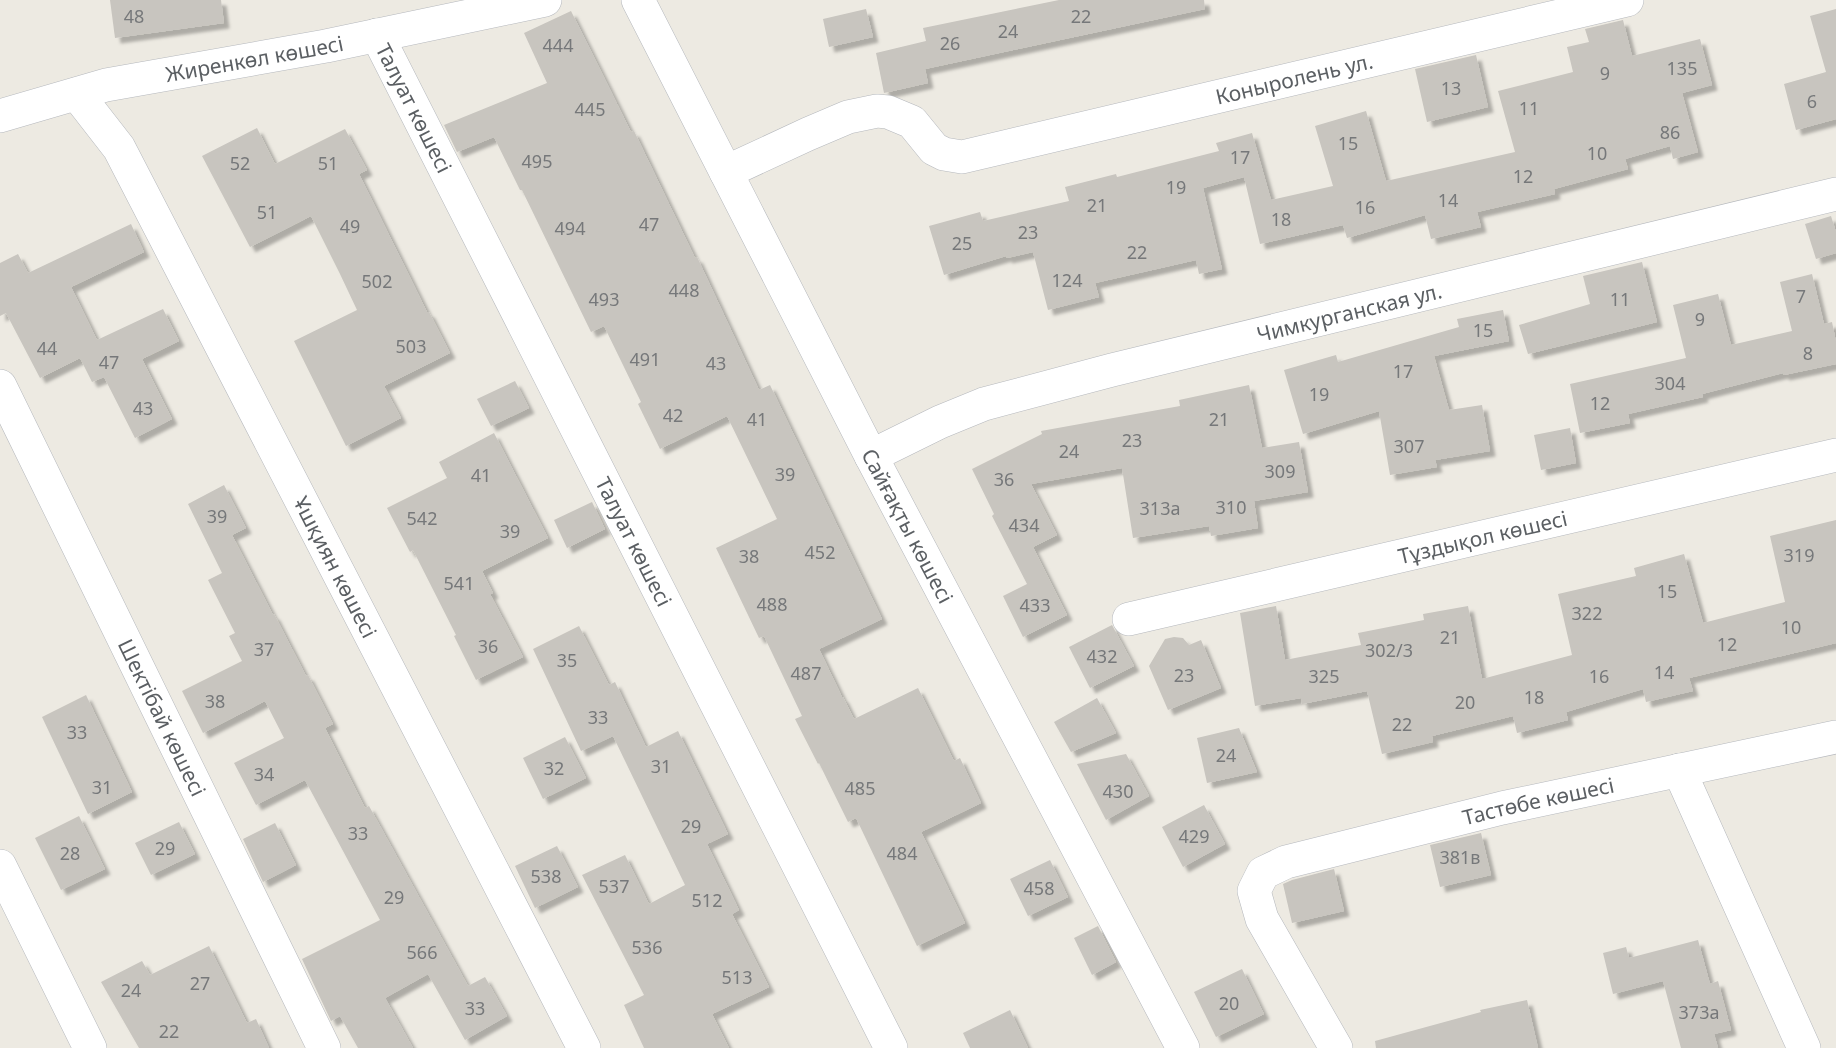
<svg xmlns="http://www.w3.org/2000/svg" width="1836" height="1048" font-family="'Noto Sans',sans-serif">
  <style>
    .building { fill: #c8c5bf; filter: url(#shadow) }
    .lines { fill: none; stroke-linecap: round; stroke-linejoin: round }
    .minor-casing { stroke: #b5b8bd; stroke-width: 34 }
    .minor { stroke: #fff; stroke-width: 33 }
    .labels { text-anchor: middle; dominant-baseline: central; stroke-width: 6; stroke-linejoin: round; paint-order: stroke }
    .number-label { font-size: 18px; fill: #76787a }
    .street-label { font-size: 21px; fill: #5b5f63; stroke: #fff }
  </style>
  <defs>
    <filter id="shadow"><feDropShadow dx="5.5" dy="5.5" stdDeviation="1.5" flood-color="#0004"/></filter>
  </defs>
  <rect width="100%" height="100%" fill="#edeae2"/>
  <g class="building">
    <path d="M110 0H221L224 23 115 38Z"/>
    <path d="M1059 0H1204L1205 9 925 69 928 83 884 93 876 53 926 41 923 28Z"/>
    <path d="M866 9 873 37 829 47 823 19Z"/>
    <path d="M1836 9V119L1796 130 1784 84 1826 72 1810 16Z"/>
    <path d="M571 11 631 132 634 131 695 258 697 257 759 390 770 385 882 619 819 649 842 697H843L854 719 918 688 954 761 960 758 981 803 921 832 965 923 917 946 856 818 848 822 819 763 818 764 795 719 802 716 764 636 759 638 716 548 777 519 727 416 660 449 638 404 641 402 604 326 591 332 522 190H520L494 137 457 152 444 125 547 83 524 33Z"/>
    <path d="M1623 20 1632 56 1700 39 1712 85 1682 93 1698 152 1673 159 1670 146 1625 159 1628 169 1554 189 1555 194 1477 212 1481 227 1431 239 1425 215 1347 238 1343 225 1260 244 1244 177 1203 188 1222 269 1199 274 1196 260 1095 283 1099 297 1048 310 1033 252 1007 258 1006 256 944 275 929 226 980 212 983 221 1069 201 1065 187 1116 174 1117 177 1219 151 1216 143 1252 133 1271 200 1333 186 1315 126 1366 111 1386 181 1515 152 1498 91 1573 72 1567 47 1589 42 1585 29Z"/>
    <path d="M1476 55 1488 107 1427 122 1415 69Z"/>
    <path d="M257 128 275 164 345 129 367 170 359 174 427 312H429L450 353 384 386 401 418 346 446 294 341 357 310 340 274 311 216 250 247 202 156Z"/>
    <path d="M1831 216 1836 232V253L1816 259 1805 224Z"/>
    <path d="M131 224 144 252 71 287 97 340 163 309 179 341 142 359 172 419 135 438 104 377 92 382 80 358 40 378 6 313 0 316V263L18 254 28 273Z"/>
    <path d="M1642 262 1657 322 1528 354 1519 325 1590 304 1583 276Z"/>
    <path d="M1812 274 1824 324 1832 322 1836 342V364L1784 375 1783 373 1702 394 1703 397 1628 414 1630 423 1580 433 1570 384 1686 358 1673 305 1718 294 1731 345 1792 331 1780 282Z"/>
    <path d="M1503 310 1509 341 1434 356 1449 410 1482 405 1490 451 1435 460 1437 467 1390 475 1379 411 1303 434 1284 370 1336 355 1338 362 1459 327 1457 319Z"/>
    <path d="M515 381 529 408 491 426 477 399Z"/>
    <path d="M1249 385 1262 448 1299 442 1308 492 1254 501 1258 528 1211 536 1209 526 1133 538 1122 468 1031 484 1057 535 1033 547 1067 615 1023 637 1003 596 1027 584 992 516 994 514 972 469 1042 434 1041 431 1180 406 1179 400Z"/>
    <path d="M1570 428 1576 463 1541 470 1534 435Z"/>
    <path d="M494 433 548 538 482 571 493 593 490 594 523 657 476 680 454 636 456 635 413 550 410 552 387 508 447 478 439 462Z"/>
    <path d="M224 485 246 528 232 535 273 615 274 614 306 676 308 675 333 724 325 728 365 808 369 806 468 986 485 977 507 1016 465 1040 428 974 385 998 413 1048H358L340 1016 331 1021 302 959 380 920 305 780 256 805 234 763 284 738 265 701 203 733 182 691 242 661 229 636 235 633 208 580 222 573 188 504Z"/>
    <path d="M592 502 605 529 567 548 554 520Z"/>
    <path d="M1836 520V643L1689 678 1693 691 1646 702 1643 689 1566 712 1568 720 1517 733 1513 716 1432 736 1433 742 1382 754 1367 691 1302 704 1301 698 1255 706 1240 613 1276 606 1285 660 1361 645 1358 633 1424 620 1423 614 1468 606 1482 679 1572 655 1558 594 1636 576 1634 568 1684 554 1703 623 1785 602 1770 536Z"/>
    <path d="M1112 625 1134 666 1090 688 1069 647Z"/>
    <path d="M579 626 609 685 615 682 646 747 678 731 728 834 707 844 739 910 732 914 769 987 712 1014 729 1048H644L624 1005 644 995 582 875 625 855 649 904 685 885 613 736 581 751 533 649Z"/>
    <path d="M1174 637 1183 638 1189 645 1201 640 1221 688 1168 710 1149 666 1165 639Z"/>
    <path d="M86 695 132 792 88 814 42 717Z"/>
    <path d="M1097 698 1116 733 1071 752 1054 722Z"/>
    <path d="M1239 728 1257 772 1207 783 1197 738Z"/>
    <path d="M565 737 586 778 543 799 523 758Z"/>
    <path d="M1126 754 1149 796 1106 820 1077 764Z"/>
    <path d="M1204 805 1225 844 1183 867 1162 827Z"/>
    <path d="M79 816 105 869 61 890 35 838Z"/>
    <path d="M179 822 195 854 151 875 135 843Z"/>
    <path d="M275 823 296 865 263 882 243 839Z"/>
    <path d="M1481 833 1491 875 1440 887 1430 845Z"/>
    <path d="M557 846 578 887 535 908 515 866Z"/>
    <path d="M1050 860 1068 897 1028 916 1010 879Z"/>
    <path d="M1334 869 1344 911 1292 923 1283 884 1292 880Z"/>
    <path d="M1098 926 1116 962 1092 975 1074 938Z"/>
    <path d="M1698 940 1710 984 1718 981 1731 1030 1714 1034 1718 1048H1681L1663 981 1613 994 1603 953 1626 947 1629 958Z"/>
    <path d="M209 946 247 1023 256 1019 269 1048H139L101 982 142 961 150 975Z"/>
    <path d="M1242 969 1264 1014 1216 1037 1194 992Z"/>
    <path d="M1527 1000 1538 1048H1376L1375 1041 1481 1012 1480 1010Z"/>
    <path d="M1010 1010 1028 1048H970L963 1033Z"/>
  </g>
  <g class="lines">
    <g class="minor-casing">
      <g id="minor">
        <path id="s1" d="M638 0 871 456 1183 1048"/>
        <path id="s2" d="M377 35 891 1048"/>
        <path id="s3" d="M77 94 119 148 584 1048"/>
        <path id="s4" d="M0 116 106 85 326 46 545 0"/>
        <path id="s5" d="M726 172 808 134 848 117 877 111 888 112 912 122 934 149 944 154 962 157 1627 0"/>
        <path id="s6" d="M0 386 324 1048"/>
        <path id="s7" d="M871 456 940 422 984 404 1112 370 1836 194"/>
        <path id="s8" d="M1129 619 1836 455"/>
        <path d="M1679 770 1804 1048"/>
        <path d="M0 866 90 1048"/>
        <path id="s9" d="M1336 1048 1262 919 1254 891 1263 873 1286 862 1502 808 1836 737"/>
      </g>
    </g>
    <use href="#minor" class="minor"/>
  </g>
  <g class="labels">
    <g class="number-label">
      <text x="134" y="16">48</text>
      <text x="1081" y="16">22</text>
      <text x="1008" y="31">24</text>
      <text x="950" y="43">26</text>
      <text x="558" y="45">444</text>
      <text x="1682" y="68">135</text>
      <text x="1605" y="73">9</text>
      <text x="1451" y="88">13</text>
      <text x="1812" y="101">6</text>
      <text x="1529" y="108">11</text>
      <text x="590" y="109">445</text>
      <text x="1670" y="132">86</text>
      <text x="1348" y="143">15</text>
      <text x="1597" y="153">10</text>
      <text x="1240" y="157">17</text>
      <text x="537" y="161">495</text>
      <text x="240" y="163">52</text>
      <text x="328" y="163">51</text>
      <text x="1523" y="176">12</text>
      <text x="1176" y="187">19</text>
      <text x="1448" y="200">14</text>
      <text x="1097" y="205">21</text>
      <text x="1365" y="207">16</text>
      <text x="267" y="212">51</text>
      <text x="1281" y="219">18</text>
      <text x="649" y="224">47</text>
      <text x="350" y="226">49</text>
      <text x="570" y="228">494</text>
      <text x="1028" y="232">23</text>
      <text x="962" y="243">25</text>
      <text x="1137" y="252">22</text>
      <text x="1067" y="280">124</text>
      <text x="377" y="281">502</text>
      <text x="684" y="290">448</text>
      <text x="1801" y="296">7</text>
      <text x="604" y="299">493</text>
      <text x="1620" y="299">11</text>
      <text x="1700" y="319">9</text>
      <text x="1483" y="330">15</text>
      <text x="411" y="346">503</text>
      <text x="47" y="348">44</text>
      <text x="1808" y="353">8</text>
      <text x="645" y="359">491</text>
      <text x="109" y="362">47</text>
      <text x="716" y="363">43</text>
      <text x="1403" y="371">17</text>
      <text x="1670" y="383">304</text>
      <text x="1319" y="394">19</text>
      <text x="1600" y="403">12</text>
      <text x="143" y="408">43</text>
      <text x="673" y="415">42</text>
      <text x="757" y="419">41</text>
      <text x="1219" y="419">21</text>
      <text x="1132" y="440">23</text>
      <text x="1409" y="446">307</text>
      <text x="1069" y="451">24</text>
      <text x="1280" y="471">309</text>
      <text x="785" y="474">39</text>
      <text x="481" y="475">41</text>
      <text x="1004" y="479">36</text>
      <text x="1231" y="507">310</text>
      <text x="1160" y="508">313а</text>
      <text x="217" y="516">39</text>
      <text x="422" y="518">542</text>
      <text x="1024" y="525">434</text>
      <text x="510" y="531">39</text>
      <text x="820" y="552">452</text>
      <text x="1799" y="555">319</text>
      <text x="749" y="556">38</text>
      <text x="459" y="583">541</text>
      <text x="1667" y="591">15</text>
      <text x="772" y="604">488</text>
      <text x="1035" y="605">433</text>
      <text x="1587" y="613">322</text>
      <text x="1791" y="627">10</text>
      <text x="1450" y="637">21</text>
      <text x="1727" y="644">12</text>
      <text x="488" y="646">36</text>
      <text x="264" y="649">37</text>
      <text x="1389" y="650">302/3</text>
      <text x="1102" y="656">432</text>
      <text x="567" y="660">35</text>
      <text x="1664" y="672">14</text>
      <text x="806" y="673">487</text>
      <text x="1184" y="675">23</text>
      <text x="1324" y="676">325</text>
      <text x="1599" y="676">16</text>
      <text x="1534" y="697">18</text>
      <text x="215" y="701">38</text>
      <text x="1465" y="702">20</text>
      <text x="598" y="717">33</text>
      <text x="1402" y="724">22</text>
      <text x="77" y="732">33</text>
      <text x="1226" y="755">24</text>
      <text x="661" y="766">31</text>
      <text x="554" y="768">32</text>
      <text x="264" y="774">34</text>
      <text x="102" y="787">31</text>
      <text x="860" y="788">485</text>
      <text x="1118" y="791">430</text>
      <text x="691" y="826">29</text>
      <text x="358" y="833">33</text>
      <text x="1194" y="836">429</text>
      <text x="165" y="848">29</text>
      <text x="70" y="853">28</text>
      <text x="902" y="853">484</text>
      <text x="1460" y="857">381в</text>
      <text x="546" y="876">538</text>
      <text x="614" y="886">537</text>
      <text x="1039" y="888">458</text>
      <text x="394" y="897">29</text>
      <text x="707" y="900">512</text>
      <text x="647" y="947">536</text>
      <text x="422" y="952">566</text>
      <text x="737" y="977">513</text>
      <text x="200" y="983">27</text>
      <text x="131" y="990">24</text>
      <text x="1229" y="1003">20</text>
      <text x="475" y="1008">33</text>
      <text x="1699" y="1012">373а</text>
      <text x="169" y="1031">22</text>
    </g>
    <g class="street-label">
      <text stroke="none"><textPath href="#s4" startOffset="261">Жиренкөл көшесі</textPath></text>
      <text stroke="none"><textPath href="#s5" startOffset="606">Коныролень ул.</textPath></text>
      <text stroke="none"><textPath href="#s2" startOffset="82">Талуат көшесі</textPath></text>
      <text stroke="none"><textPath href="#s7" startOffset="501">Чимкурганская ул.</textPath></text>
      <text stroke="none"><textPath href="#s1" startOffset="591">Сайғақты көшесі</textPath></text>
      <text stroke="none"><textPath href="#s8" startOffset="363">Тұздықол көшесі</textPath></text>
      <text stroke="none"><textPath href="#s2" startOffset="568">Талуат көшесі</textPath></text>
      <text stroke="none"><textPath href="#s3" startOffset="540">Ұшқиян көшесі</textPath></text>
      <text stroke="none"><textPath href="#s6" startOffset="369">Шектібай көшесі</textPath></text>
      <text stroke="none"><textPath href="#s9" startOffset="483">Тастөбе көшесі</textPath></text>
    </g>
  </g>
</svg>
